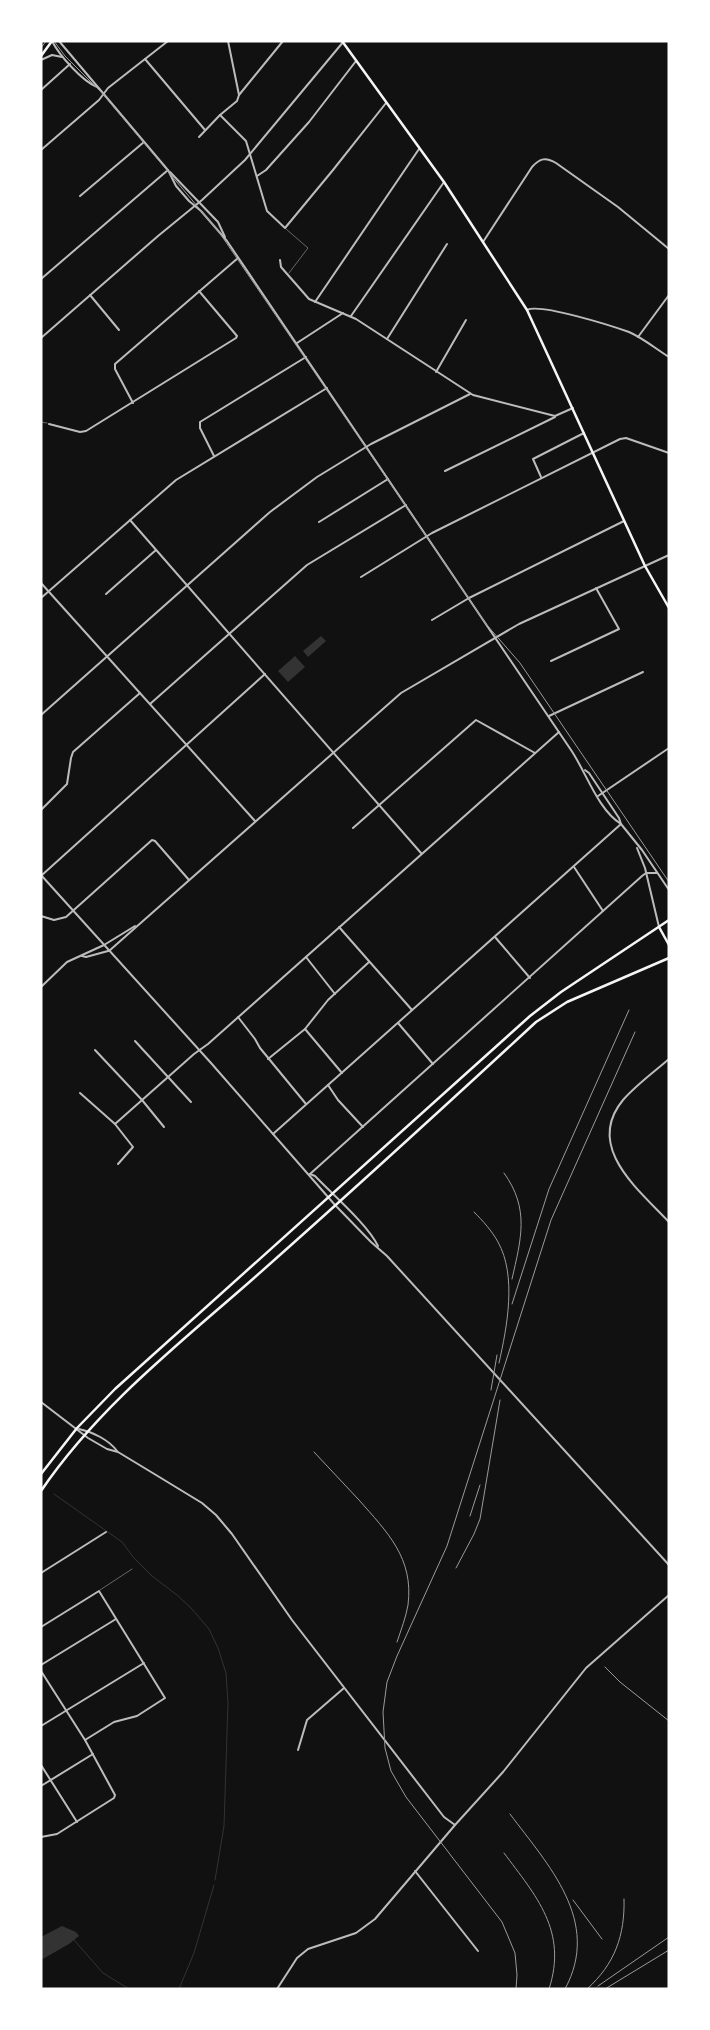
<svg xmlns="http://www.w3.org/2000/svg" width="710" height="2030" font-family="Quicksand,sans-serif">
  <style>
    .water { fill: #333 }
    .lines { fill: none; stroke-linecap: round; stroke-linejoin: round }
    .stream { stroke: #333; stroke-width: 1 }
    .service { stroke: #bcbcbc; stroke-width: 0.5 }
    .minor { stroke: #bcbcbc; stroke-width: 2 }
    .tertiary { stroke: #bcbcbc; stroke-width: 2 }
    .secondary { stroke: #f5f5f5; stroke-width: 2.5 }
    .primary { stroke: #f5f5f5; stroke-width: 2.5 }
    .tram { stroke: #9a9a9a; stroke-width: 1 }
    .rail { stroke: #9a9a9a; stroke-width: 1 }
  </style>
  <rect width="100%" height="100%" fill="#111"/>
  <g class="water">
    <path d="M321 636 326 641 308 657 303 651Z"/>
    <path d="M295 656 305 667 288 682 278 671Z"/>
    <path d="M62 1926 76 1932 79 1936 69 1944 41 1960V1937Z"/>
  </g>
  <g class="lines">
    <g class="stream">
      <path d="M54 1494 122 1542 134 1558 152 1576 177 1595 191 1608 209 1629 218 1648 226 1673 228 1703 224 1826 215 1880"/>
      <path d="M74 1940 103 1973 129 1989"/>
      <path d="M179 1989 194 1953 214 1885"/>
    </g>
    <g class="service">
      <path d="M286 229 308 248 289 273"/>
      <path d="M41 422 47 423"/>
      <path d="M100 1590 132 1569"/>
    </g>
    <g class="minor">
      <path d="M228 41 239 95"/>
      <path d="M145 59 205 130"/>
      <path d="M41 90 70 64"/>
      <path d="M220 115 246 141 267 211 285 228 333 170 386 103"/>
      <path d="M199 137 220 115 237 101 239 95 283 41"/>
      <path d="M41 150 99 100 108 88 168 41"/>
      <path d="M257 176 266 170 309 122 356 61"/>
      <path d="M80 196 144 142"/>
      <path d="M483 242 532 167C540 158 546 157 556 163L618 207 669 249"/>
      <path d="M280 260 281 267 309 299 356 319 473 395 555 416 573 408"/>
      <path d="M41 279 168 170"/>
      <path d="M90 295 119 330"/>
      <path d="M315 302 419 149"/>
      <path d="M527 310C540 303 612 326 629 332 643 338 656 349 669 357"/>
      <path d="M351 316 444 182"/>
      <path d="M638 337 669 295"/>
      <path d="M41 338 158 236 202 200 245 160 344 41"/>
      <path d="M387 339 447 244"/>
      <path d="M297 343 343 313"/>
      <path d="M436 372 466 320"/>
      <path d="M133 403 115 369V364L238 258"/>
      <path d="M49 424 80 432 86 431 236 338 237 336 199 291"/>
      <path d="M214 456 200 428V422L306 357"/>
      <path d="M445 471 555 417"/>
      <path d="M541 477 533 459 584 433"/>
      <path d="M130 520 421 853"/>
      <path d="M319 522 388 479"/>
      <path d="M361 577 432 533 620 439 626 438 669 453"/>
      <path d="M41 583 255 821"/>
      <path d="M106 594 156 550"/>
      <path d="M41 598 176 480 327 388"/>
      <path d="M432 620 469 598 624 521"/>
      <path d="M551 661 619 629 596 588"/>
      <path d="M150 704 307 565 406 505"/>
      <path d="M41 715 270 512 317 477 371 444 470 394"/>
      <path d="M549 716 643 672"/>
      <path d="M598 796 669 748"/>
      <path d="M41 810 67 784 71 758 73 752 140 693"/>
      <path d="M353 828 476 720 535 753"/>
      <path d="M574 867 603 911"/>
      <path d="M42 875 265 674"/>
      <path d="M41 916 54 920 66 917 152 840 155 841 189 880"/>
      <path d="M339 927 412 1010"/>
      <path d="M495 937 530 978"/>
      <path d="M82 956 86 957 108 951"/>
      <path d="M306 957 335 994"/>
      <path d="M41 987 67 962 104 945"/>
      <path d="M238 1017 255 1039 260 1048 306 1104"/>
      <path d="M398 1023 433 1064"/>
      <path d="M305 1029 342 1073"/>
      <path d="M135 1041 191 1102"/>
      <path d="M95 1050 142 1100 164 1127"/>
      <path d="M268 1059 305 1029 328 1000 369 962"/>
      <path d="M669 1059C654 1072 636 1085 623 1100 584 1147 639 1190 669 1222"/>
      <path d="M328 1085 338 1100 363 1127"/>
      <path d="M80 1093 115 1124"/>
      <path d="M273 1134 621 824"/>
      <path d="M118 1164 133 1147 115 1124 194 1054 208 1044 559 732"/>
      <path d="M310 1174 642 876 646 873H657"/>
      <path d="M41 1573 106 1532"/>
      <path d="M41 1627 99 1591 165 1698 137 1716 114 1722 85 1740"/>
      <path d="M41 1665 116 1619"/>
      <path d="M41 1671 85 1740 115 1795 114 1798 57 1834 41 1837"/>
      <path d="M41 1726 144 1663"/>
      <path d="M298 1750 307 1720 344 1688"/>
      <path d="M41 1765 77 1822"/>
      <path d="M41 1786 93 1754"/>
      <path d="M415 1871 478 1951"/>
      <path d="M277 1989 297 1958 308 1949 356 1933 375 1919 455 1825"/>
    </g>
    <g class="tertiary">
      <path d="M52 41C59 55 82 81 97 87"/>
      <path d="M59 41 167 169"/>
      <path d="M41 60 52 55 62 57"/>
      <path d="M168 170 176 186 189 201 201 211 227 241 571 750C586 772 598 810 621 824"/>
      <path d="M170 172 218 222 225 237"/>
      <path d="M585 770 589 773 619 818 621 824 642 850 669 890"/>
      <path d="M637 848 645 868 659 927"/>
      <path d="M41 875 211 1063 335 1205 371 1242 387 1256 669 1565"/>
      <path d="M104 945 135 926"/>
      <path d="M109 951 401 693 519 624 669 555"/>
      <path d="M310 1174 315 1176C332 1194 368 1225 378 1246"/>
      <path d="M41 1402 88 1438 107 1449 118 1452 156 1475 202 1503 216 1515 232 1534 292 1620 444 1817 455 1825 503 1772 586 1668 669 1595"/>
      <path d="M79 1429C93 1432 109 1440 117 1451"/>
    </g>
    <g class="secondary">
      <path d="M342 41 444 182 527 310 645 566 669 608"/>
      <path d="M41 56 52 41"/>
    </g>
    <g class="primary">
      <path d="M659 927 669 945"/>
      <path d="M41 1474 77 1428 115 1389 530 1016 561 992 669 920"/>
      <path d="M41 1491C98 1407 179 1344 254 1278 349 1194 443 1108 536 1022L567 1002 669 958"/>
    </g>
    <g class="tram">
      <path d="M54 41 65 56 101 92 219 232 486 624 520 663 669 882"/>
      <path d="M41 48 46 41"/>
    </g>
    <g class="rail">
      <path d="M504 1173C530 1209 521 1239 512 1279"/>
      <path d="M474 1212C483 1221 492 1231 498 1242 517 1276 507 1327 499 1363"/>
      <path d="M512 1304 549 1189 629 1010"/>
      <path d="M491 1390 497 1355"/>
      <path d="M314 1452C329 1468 344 1484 359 1500 387 1532 414 1558 408 1605 406 1617 401 1630 397 1642"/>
      <path d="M470 1516 480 1485"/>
      <path d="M456 1568 474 1534 480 1519 500 1400"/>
      <path d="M605 1667 620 1682 669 1721"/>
      <path d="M510 1814C548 1865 602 1921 565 1989"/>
      <path d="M504 1853C536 1896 568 1931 549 1989"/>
      <path d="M573 1900 602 1939"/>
      <path d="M598 1986 669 1937"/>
      <path d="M516 1989 517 1975 515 1953 502 1922 406 1797 391 1771 385 1748 383 1712 387 1682 397 1656 447 1546 551 1220 635 1032"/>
      <path d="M587 1989C615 1964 625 1935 624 1899"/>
      <path d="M605 1989 669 1950"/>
    </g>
  </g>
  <rect width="710" height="2030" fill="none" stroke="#ffffff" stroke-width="85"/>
</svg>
